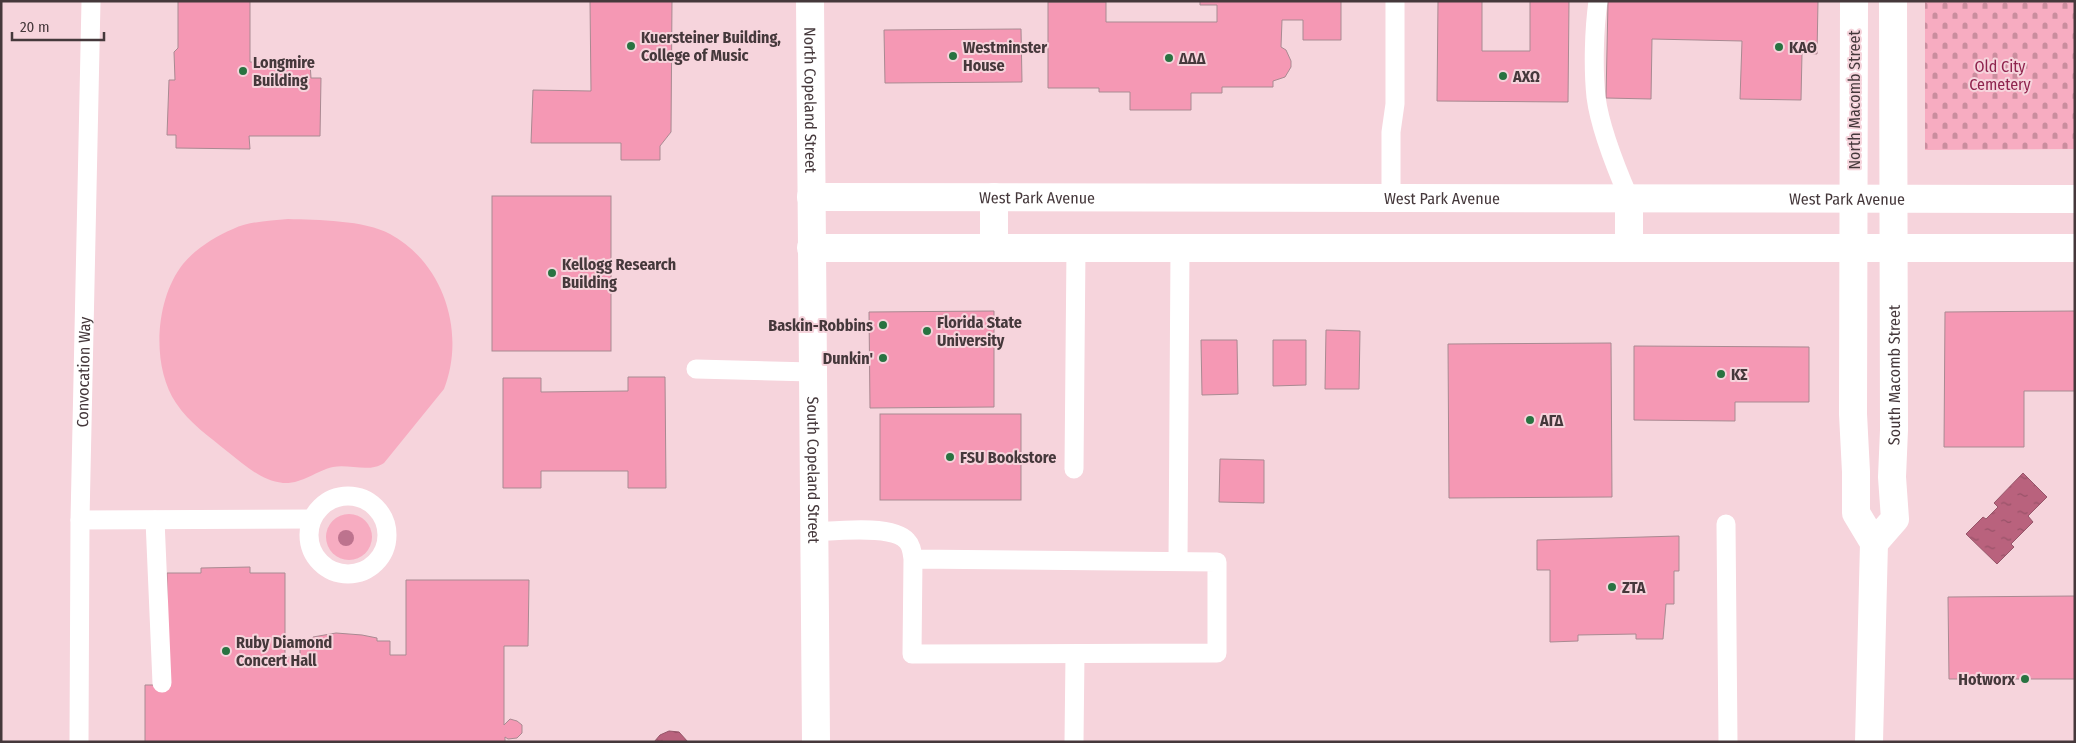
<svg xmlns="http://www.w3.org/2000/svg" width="2076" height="743" font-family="'Fira Sans Condensed',sans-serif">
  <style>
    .green { fill: #f7acc1 }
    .cemetery { fill: url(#cemetery-stones) }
    .water { fill: url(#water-ripples); stroke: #965569 }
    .building { fill: #f598b4; stroke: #a98a92 }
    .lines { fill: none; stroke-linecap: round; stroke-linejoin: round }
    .service { stroke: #fff; stroke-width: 19 }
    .tertiary { stroke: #fff; stroke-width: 28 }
    .secondary { stroke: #fff; stroke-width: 28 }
    .tree { fill: #bd738e }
    .poi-dot { fill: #297341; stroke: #f6d4dc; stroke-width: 2 }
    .labels { text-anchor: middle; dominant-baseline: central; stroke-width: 4; stroke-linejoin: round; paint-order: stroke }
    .poi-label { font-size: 16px; font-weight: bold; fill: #45383b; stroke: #f6d4dc; text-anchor: start }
    .park-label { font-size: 16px; fill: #8f244e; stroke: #f6d4dc }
    .street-label { font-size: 16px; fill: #45383b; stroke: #f6d4dc }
  </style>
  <defs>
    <pattern id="cemetery-stones" width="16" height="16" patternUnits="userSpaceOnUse" patternTransform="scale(1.25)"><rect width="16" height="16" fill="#f7acc1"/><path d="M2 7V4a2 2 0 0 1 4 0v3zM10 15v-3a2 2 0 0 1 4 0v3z" fill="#ca8d9e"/></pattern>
    <pattern id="water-ripples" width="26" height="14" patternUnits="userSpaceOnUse" patternTransform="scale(1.25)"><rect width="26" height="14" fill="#b9627d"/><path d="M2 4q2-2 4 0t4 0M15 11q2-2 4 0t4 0" fill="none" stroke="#985268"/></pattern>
  </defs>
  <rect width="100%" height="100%" fill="#f6d4dc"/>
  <g class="green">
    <path d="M288 219C317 220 365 220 390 234 444 263 466 333 444 389L384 463C370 473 350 464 333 467 315 471 303 484 283 483 261 481 245 465 228 452 210 437 189 423 176 403 151 366 155 299 183 264 195 249 216 236 233 229 250 221 270 221 288 219Z"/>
    <circle cx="349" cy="537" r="23"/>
  </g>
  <path class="cemetery" d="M1925 1H2075V149L1925 150Z"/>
  <g class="water">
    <path d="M2023 473 2047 497 2028 516 2033 522 2011 544 2014 547 1997 564 1966 534 1983 517 1986 519 1998 507 1994 503Z"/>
    <path d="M669 731 679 732 688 742H654L660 735Z"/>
  </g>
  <g class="building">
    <path d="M178 1H250V62L310 63 311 78H321L320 136H249L250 149 176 148V135H167L169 80H175L174 52 178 48Z"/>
    <path d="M590 1H672L671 132 660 146V160H621V143H531L533 90 591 91Z"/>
    <path d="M1200 1H1341V40H1303V20H1282L1281 47 1286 50 1291 61V67L1285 77 1273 81V87H1222V93H1191V110H1130V92H1099V88H1048V2H1106V22H1217V5H1200Z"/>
    <path d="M1438 1H1482V51H1530V1H1569L1568 102 1437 101Z"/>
    <path d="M1608 1H1818L1817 54 1802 53 1801 100 1740 99 1742 41 1652 39 1651 99 1606 98Z"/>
    <path d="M1021 29 1022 82 885 83 884 30Z"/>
    <rect x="492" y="196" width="119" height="155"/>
    <path d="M994 311V407L870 408 869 312Z"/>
    <path d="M2075 311V391H2024V447H1944L1945 312Z"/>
    <path d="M1326 330 1360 331 1359 389H1325Z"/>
    <path d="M1201 340H1237L1238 394 1202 395Z"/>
    <path d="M1273 340H1306V385L1273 386Z"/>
    <path d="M1611 343 1612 497 1449 498 1448 344Z"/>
    <path d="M1634 346 1809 347V402H1735V421L1634 420Z"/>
    <path d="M628 377H665L666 488H628V471H541V488H503V378H541V392L628 391Z"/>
    <rect x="880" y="414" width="141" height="86"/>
    <path d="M1220 459 1264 460V503L1219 502Z"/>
    <path d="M1679 536V571H1674V604H1666L1663 639H1636V634L1578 635V641L1550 642V570H1537V540Z"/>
    <path d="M250 567V573H285V657H300V641H312L313 637 336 633 362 635 377 638V641H390V655H406V580H529L528 646H504V725L510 719 517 721 522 725V733L517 738 508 739 505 737V742H145V685H167V573H201V568Z"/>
    <path d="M2075 596V679H1949L1948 597Z"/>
  </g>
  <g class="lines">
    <g class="service">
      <path d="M1598 1C1594 30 1593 68 1596 97 1600 129 1616 168 1629 198"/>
      <path d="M1391 198V132L1395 104V3"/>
      <path d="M696 369 812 372"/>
      <path d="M1074 469 1076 248"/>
      <circle cx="348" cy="535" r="39"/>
      <path d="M80 520 312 519"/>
      <path d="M155 520 162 683"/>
      <path d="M1726 524 1728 742"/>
      <path d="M814 532C835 531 893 524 907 541 912 546 912 553 913 559L912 654 1217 653V562L913 559"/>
      <path d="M1178 561 1180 248"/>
      <path id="s1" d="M79 742 80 520 91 1"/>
      <path d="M1074 742 1075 654"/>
    </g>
    <g class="tertiary">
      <path id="s2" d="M810 1 816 742"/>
      <path id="s3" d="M811 197 2075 199"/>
      <path d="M1629 198V248"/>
      <path d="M811 248H2075"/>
      <path d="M994 248V197"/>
    </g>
    <g class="secondary">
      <path d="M1854 1 1853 414 1856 472V513L1874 543 1869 742"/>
      <path id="s4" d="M1874 543 1895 519 1892 477 1894 430 1893 1"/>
    </g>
  </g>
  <circle class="tree" cx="346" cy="538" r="8"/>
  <g class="poi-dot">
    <circle cx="631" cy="46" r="5"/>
    <circle cx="1779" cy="47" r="5"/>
    <circle cx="953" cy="56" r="5"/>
    <circle cx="1169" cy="58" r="5"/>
    <circle cx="243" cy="71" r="5"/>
    <circle cx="1503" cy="76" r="5"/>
    <circle cx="552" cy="273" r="5"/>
    <circle cx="883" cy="325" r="5"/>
    <circle cx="927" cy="331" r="5"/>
    <circle cx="883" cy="358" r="5"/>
    <circle cx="1721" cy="374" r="5"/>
    <circle cx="1530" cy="420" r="5"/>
    <circle cx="950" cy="457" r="5"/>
    <circle cx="1612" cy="587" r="5"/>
    <circle cx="226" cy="651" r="5"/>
    <circle cx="2025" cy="679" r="5"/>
  </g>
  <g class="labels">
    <g class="poi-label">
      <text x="641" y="37">Kuersteiner Building,<tspan x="641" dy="18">College of Music</tspan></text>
      <text x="963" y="47">Westminster<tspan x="963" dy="18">House</tspan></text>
      <text x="1789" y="47">ΚΑΘ</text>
      <text x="1179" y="58">ΔΔΔ</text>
      <text x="253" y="62">Longmire<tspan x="253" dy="18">Building</tspan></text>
      <text x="1513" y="76">ΑΧΩ</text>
      <text x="562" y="264">Kellogg Research<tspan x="562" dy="18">Building</tspan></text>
      <text x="937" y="322">Florida State<tspan x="937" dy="18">University</tspan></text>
      <text x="873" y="325" text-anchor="end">Baskin-Robbins</text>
      <text x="873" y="358" text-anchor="end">Dunkin'</text>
      <text x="1731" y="374">ΚΣ</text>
      <text x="1540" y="420">ΑΓΔ</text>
      <text x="960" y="457">FSU Bookstore</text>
      <text x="1622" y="587">ΖΤΑ</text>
      <text x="236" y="642">Ruby Diamond<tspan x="236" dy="18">Concert Hall</tspan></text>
      <text x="2015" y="679" text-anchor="end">Hotworx</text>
    </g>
    <g class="park-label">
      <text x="2000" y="66">Old City<tspan x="2000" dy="18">Cemetery</tspan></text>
    </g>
    <g class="street-label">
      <text stroke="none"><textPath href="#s2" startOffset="99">North Copeland Street</textPath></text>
      <text transform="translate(1854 100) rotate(-90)">North Macomb Street</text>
      <text stroke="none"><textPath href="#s3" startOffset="226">West Park Avenue</textPath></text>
      <text stroke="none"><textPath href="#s3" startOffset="631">West Park Avenue</textPath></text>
      <text stroke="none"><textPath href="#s3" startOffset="1036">West Park Avenue</textPath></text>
      <text stroke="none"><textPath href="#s1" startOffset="370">Convocation Way</textPath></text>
      <text stroke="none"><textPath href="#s4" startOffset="176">South Macomb Street</textPath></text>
      <text stroke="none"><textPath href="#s2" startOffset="469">South Copeland Street</textPath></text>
    </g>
  </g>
  <rect width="2076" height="743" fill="none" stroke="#45383b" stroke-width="5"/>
  <path d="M12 32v8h92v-8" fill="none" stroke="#45383b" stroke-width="2.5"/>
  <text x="20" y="32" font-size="15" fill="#45383b" stroke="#f6d4dc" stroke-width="4" paint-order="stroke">20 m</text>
</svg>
